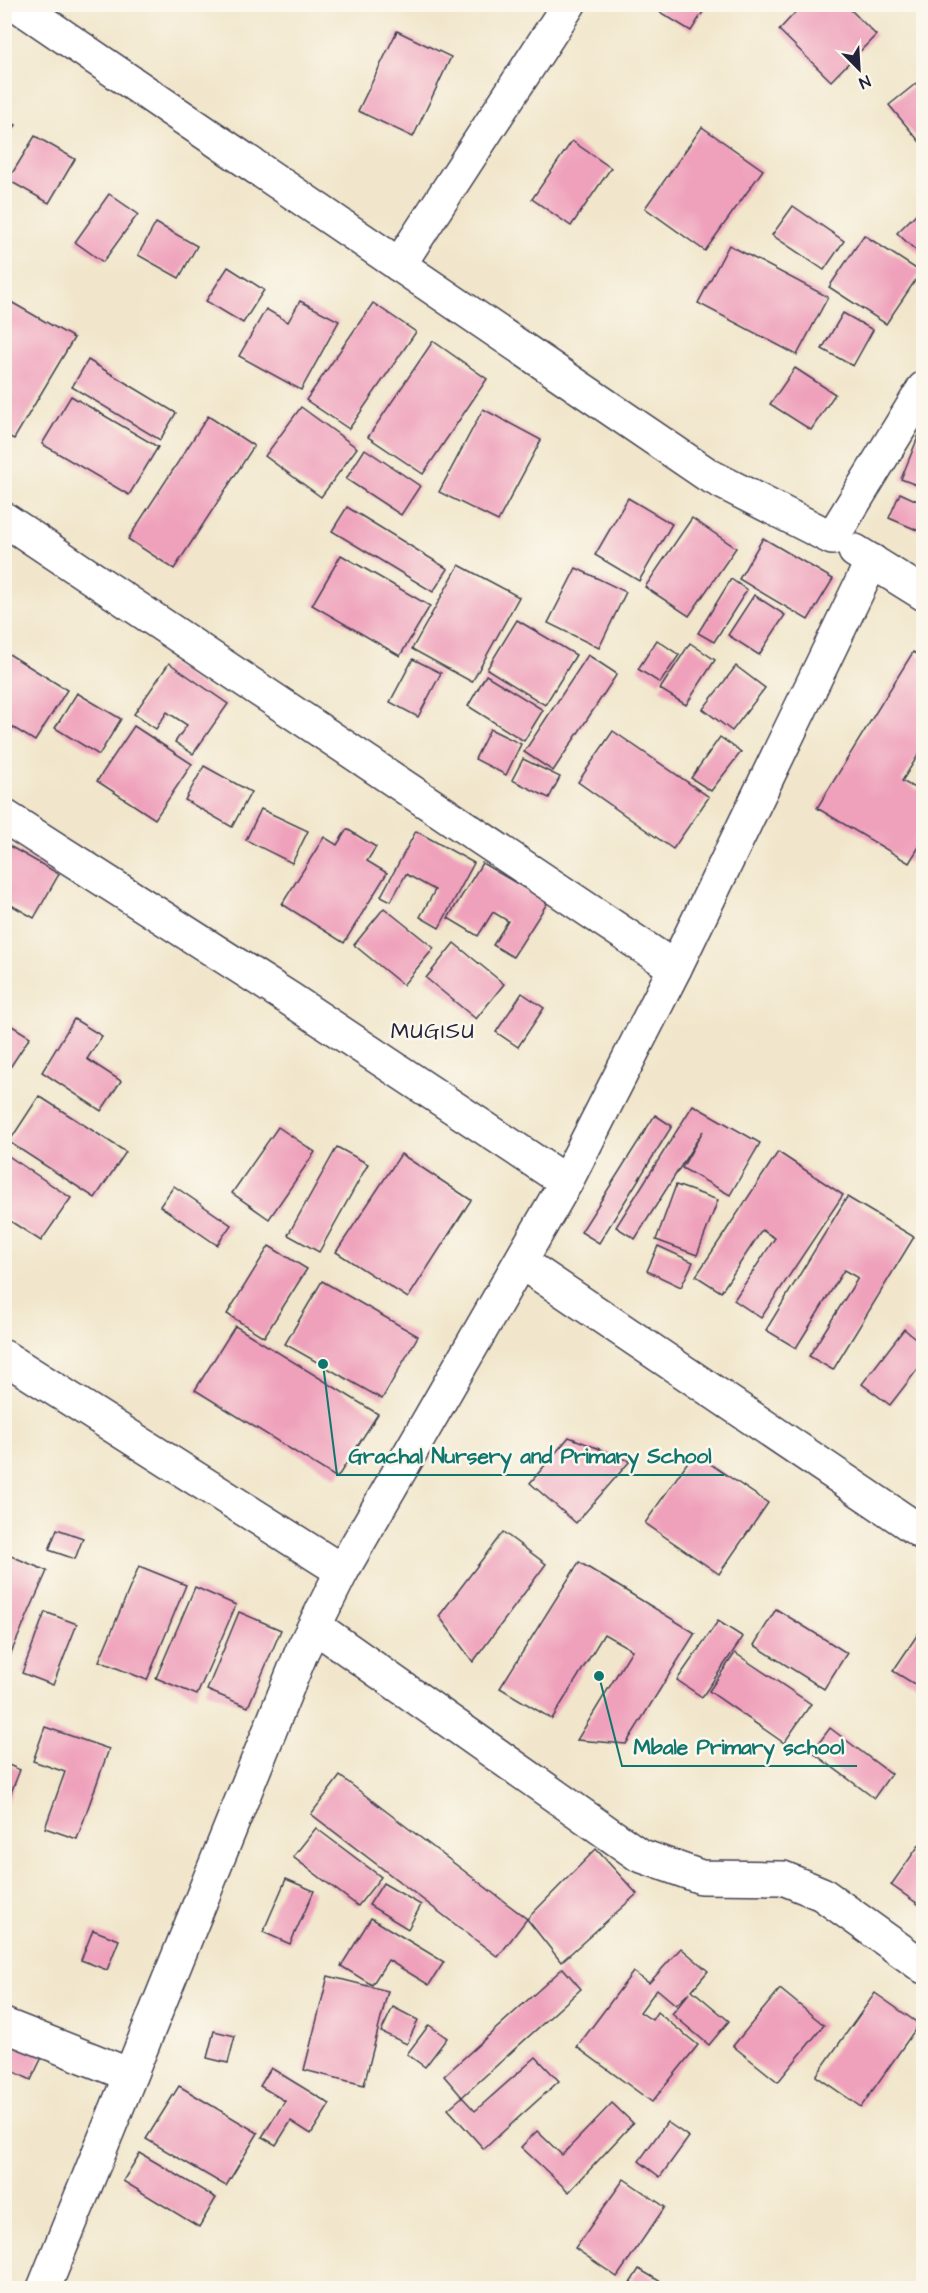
<svg xmlns="http://www.w3.org/2000/svg" width="928" height="2293" font-family="'Architects Daughter',sans-serif">
  <style>
    .building { fill: #efa1bb }
    .lines { fill: none; stroke-linecap: round; stroke-linejoin: round }
    .minor-casing { stroke: #413f51; stroke-width: 36 }
    .minor { stroke: #fff; stroke-width: 33 }
    .labels { text-anchor: middle; dominant-baseline: central; stroke-width: 5; stroke-linejoin: round; paint-order: stroke }
    .quarter-label { font-size: 22px; letter-spacing: 1.5px; fill: #22223b; stroke: #fbf7ec }
    .leader { fill: none; stroke: #0f766e; stroke-width: 2 }
    .callout-dot { fill: #0f766e; stroke: #fbf7ec; stroke-width: 2 }
    .callout-label { font-size: 21px; text-anchor: middle; font-weight: bold; fill: #0f766e; stroke: #fbf7ec; stroke-width: 5; stroke-linejoin: round; paint-order: stroke }
  </style>
  <rect width="100%" height="100%" fill="#fbf7ec"/>
  <filter id="ink" filterUnits="userSpaceOnUse"><feTurbulence type="fractalNoise" baseFrequency=".0167" numOctaves="2"/><feDisplacementMap in="SourceGraphic" scale="12" xChannelSelector="R" yChannelSelector="G"/><feConvolveMatrix kernelMatrix="1 2 1 2 8 2 1 2 1" color-interpolation-filters="sRGB"/></filter>
  <filter id="wash" filterUnits="userSpaceOnUse"><feTurbulence type="fractalNoise" baseFrequency=".008" numOctaves="4" result="noise"/><feDisplacementMap in="SourceGraphic" scale="24" xChannelSelector="R" yChannelSelector="G"/><feGaussianBlur stdDeviation="1.35" result="paint"/><feColorMatrix in="noise" values="0 0 0 0 0 0 0 0 0 0 0 0 0 0 0 0 0 1.4 0 .05"/><feComposite in="paint" operator="in"/></filter>
  <g filter="url(#wash)">
    <rect width="100%" height="100%" fill="#f1e6cb"/>
    <g id="blocks">
      <g class="building">
        <path d="M662 4H708L691 31 658 11Z"/>
        <path d="M803 4H845L876 35 831 81 779 30Z"/>
        <path d="M397 31 451 57 413 137 358 111Z"/>
        <path d="M924 77V147L889 105Z"/>
        <path d="M4 118 16 125 4 142Z"/>
        <path d="M702 127 763 170 705 251 645 208Z"/>
        <path d="M35 136 75 159 49 203 8 180Z"/>
        <path d="M572 141 611 168 571 226 532 199Z"/>
        <path d="M109 194 138 214 103 262 75 242Z"/>
        <path d="M793 206 844 241 824 270 772 235Z"/>
        <path d="M924 206V258L897 233Z"/>
        <path d="M156 223 197 246 179 278 138 255Z"/>
        <path d="M864 235 921 272 886 324 829 287Z"/>
        <path d="M729 245 828 297 797 355 698 303Z"/>
        <path d="M228 267 264 290 243 323 206 301Z"/>
        <path d="M4 298 74 338 14 439 4 434Z"/>
        <path d="M300 301 339 321 301 390 239 356 266 309 288 322Z"/>
        <path d="M373 303 416 332 349 429 306 400Z"/>
        <path d="M843 313 873 330 853 366 822 349Z"/>
        <path d="M433 341 487 379 423 474 368 437Z"/>
        <path d="M88 360 176 413 160 440 72 387Z"/>
        <path d="M795 368 835 394 811 430 770 404Z"/>
        <path d="M71 396 158 447 129 495 42 444Z"/>
        <path d="M301 407 357 448 321 497 265 456Z"/>
        <path d="M483 409 541 440 498 521 439 492Z"/>
        <path d="M208 416 254 446 174 569 128 539Z"/>
        <path d="M923 425H924V488L901 479Z"/>
        <path d="M365 449 420 486 401 515 346 479Z"/>
        <path d="M900 493 924 504V533L889 518Z"/>
        <path d="M628 498 672 524 639 581 595 555Z"/>
        <path d="M347 507 448 569 433 592 332 531Z"/>
        <path d="M692 518 736 548 689 616 645 587Z"/>
        <path d="M763 538 833 579 808 620 739 579Z"/>
        <path d="M341 555 430 606 400 656 312 605Z"/>
        <path d="M459 565 519 597 472 682 412 649Z"/>
        <path d="M576 568 626 592 599 648 548 623Z"/>
        <path d="M731 579 747 590 714 642 698 633Z"/>
        <path d="M754 595 785 615 759 655 728 635Z"/>
        <path d="M517 620 576 655 545 705 487 669Z"/>
        <path d="M657 640 679 655 660 683 638 669Z"/>
        <path d="M690 643 715 660 686 705 660 689Z"/>
        <path d="M4 651 67 690 35 741 4 722Z"/>
        <path d="M913 652 924 659V746L902 781 918 790 924 781V839L909 863 817 808Z"/>
        <path d="M588 655 617 674 553 771 524 752Z"/>
        <path d="M413 659 441 673 418 717 390 702Z"/>
        <path d="M169 663 228 704 193 754 175 742 187 725 167 712 156 729 134 714Z"/>
        <path d="M736 666 765 688 732 731 703 709Z"/>
        <path d="M486 675 543 710 524 741 468 706Z"/>
        <path d="M77 693 121 719 99 755 55 728Z"/>
        <path d="M134 726 192 764 155 819 97 781Z"/>
        <path d="M490 729 521 744 506 775 475 759Z"/>
        <path d="M613 731 709 797 673 849 578 782Z"/>
        <path d="M720 737 741 752 711 791 691 778Z"/>
        <path d="M523 759 560 777 549 798 512 780Z"/>
        <path d="M204 766 251 792 232 827 185 800Z"/>
        <path d="M261 809 308 831 292 863 246 840Z"/>
        <path d="M347 829 376 847 367 861 387 873 344 943 282 904 324 837 337 845Z"/>
        <path d="M416 831 474 863 439 928 420 917 435 890 406 874 391 901 381 896Z"/>
        <path d="M4 843 59 874 34 918 4 901Z"/>
        <path d="M482 863 548 902 513 957 493 945 508 921 493 912 478 936 448 918Z"/>
        <path d="M384 908 434 948 403 985 354 945Z"/>
        <path d="M454 943 504 984 476 1019 426 978Z"/>
        <path d="M522 993 544 1008 518 1047 496 1032Z"/>
        <path d="M74 1019 102 1036 87 1059 121 1081 101 1111 42 1072Z"/>
        <path d="M4 1021 30 1037 11 1066 4 1062Z"/>
        <path d="M39 1096 126 1152 95 1198 9 1142Z"/>
        <path d="M693 1105 760 1143 730 1195 682 1168 703 1131 635 1239 616 1227Z"/>
        <path d="M655 1115 672 1126 599 1243 581 1232Z"/>
        <path d="M278 1127 315 1152 269 1219 232 1193Z"/>
        <path d="M337 1147 368 1164 319 1252 288 1235Z"/>
        <path d="M778 1152 843 1195 761 1318 734 1300 775 1238 762 1230 721 1292 696 1276Z"/>
        <path d="M4 1153 71 1198 41 1241 4 1217Z"/>
        <path d="M401 1154 471 1200 408 1298 336 1252Z"/>
        <path d="M676 1185 718 1200 697 1255 656 1240Z"/>
        <path d="M174 1186 231 1225 217 1245 160 1206Z"/>
        <path d="M847 1197 914 1237 833 1370 809 1356 858 1278 844 1270 796 1348 766 1330Z"/>
        <path d="M269 1246 307 1269 264 1337 227 1314Z"/>
        <path d="M658 1246 693 1262 681 1287 647 1271Z"/>
        <path d="M322 1281 418 1336 382 1399 285 1344Z"/>
        <path d="M235 1326 378 1414 337 1478 195 1390Z"/>
        <path d="M904 1329 924 1345V1361L890 1405 862 1384Z"/>
        <path d="M569 1437 630 1461 576 1523 530 1483Z"/>
        <path d="M694 1453 768 1503 719 1574 645 1523Z"/>
        <path d="M57 1529 83 1538 75 1559 49 1550Z"/>
        <path d="M503 1532 546 1564 473 1662 439 1616Z"/>
        <path d="M4 1553 47 1571 4 1669Z"/>
        <path d="M579 1562 695 1633 626 1744 577 1740 632 1650 604 1634 552 1719 500 1688Z"/>
        <path d="M139 1566 186 1585 147 1680 99 1661Z"/>
        <path d="M195 1587 236 1605 197 1695 156 1678Z"/>
        <path d="M776 1609 847 1653 824 1689 754 1645Z"/>
        <path d="M45 1612 77 1624 53 1685 22 1673Z"/>
        <path d="M239 1612 281 1630 248 1707 207 1690Z"/>
        <path d="M718 1621 743 1637 702 1697 677 1680Z"/>
        <path d="M924 1625V1690L893 1671Z"/>
        <path d="M735 1653 811 1704 784 1743 709 1691Z"/>
        <path d="M45 1727 109 1749 77 1839 45 1828 65 1772 33 1761Z"/>
        <path d="M830 1728 891 1774 874 1798 812 1752Z"/>
        <path d="M4 1763 20 1770 5 1808H4Z"/>
        <path d="M340 1776 527 1919 498 1957 311 1814Z"/>
        <path d="M316 1828 381 1877 358 1906 293 1857Z"/>
        <path d="M924 1838V1908L891 1885Z"/>
        <path d="M596 1849 637 1894 561 1962 527 1919Z"/>
        <path d="M286 1879 314 1891 290 1944 263 1932Z"/>
        <path d="M383 1883 421 1905 408 1929 369 1905Z"/>
        <path d="M371 1918 444 1962 429 1985 388 1960 372 1985 341 1966Z"/>
        <path d="M93 1930 119 1940 107 1970 81 1960Z"/>
        <path d="M681 1948 708 1971 692 1990 729 2021 709 2045 672 2014 690 1992 676 2005 657 1989 640 2012 652 2020 657 2012 698 2045 652 2102 577 2047 633 1972 649 1983Z"/>
        <path d="M563 1968 581 1989 462 2097 444 2076Z"/>
        <path d="M328 1976 388 1991 364 2085 304 2070Z"/>
        <path d="M780 1989 824 2025 778 2082 733 2046Z"/>
        <path d="M875 1993 919 2024 861 2107 816 2076Z"/>
        <path d="M393 2007 418 2020 407 2044 381 2032Z"/>
        <path d="M429 2025 447 2038 425 2067 407 2054Z"/>
        <path d="M214 2031 235 2036 228 2063 207 2058Z"/>
        <path d="M4 2033 44 2053 31 2080 4 2067Z"/>
        <path d="M536 2057 559 2081 484 2149 448 2109 462 2097 475 2111Z"/>
        <path d="M271 2068 330 2104 311 2134 291 2121 276 2145 262 2137 285 2101 260 2086Z"/>
        <path d="M179 2086 258 2133 226 2186 146 2139Z"/>
        <path d="M612 2103 633 2123 569 2192 521 2147 537 2131 562 2155Z"/>
        <path d="M667 2122 689 2137 660 2177 639 2161Z"/>
        <path d="M140 2153 216 2198 199 2227 123 2181Z"/>
        <path d="M624 2179 665 2207 617 2277 575 2248Z"/>
        <path d="M639 2269 671 2288H627Z"/>
      </g>
    </g>
  </g>
  <g filter="url(#ink)">
    <use href="#blocks" fill-opacity="0" stroke="#413f51" stroke-width="1.5"/>
    <g class="lines">
      <g class="minor-casing">
        <g id="minor">
          <path d="M16 4 708 475 832 538 924 388"/>
          <path d="M399 265 569 4"/>
          <path d="M4 519 675 968"/>
          <path d="M855 551 924 594"/>
          <path d="M4 816 290 999 566 1182"/>
          <path d="M521 1262 924 1534"/>
          <path d="M4 1357 342 1571"/>
          <path d="M316 1627 639 1855 701 1877 783 1878 822 1894 924 1967"/>
          <path d="M4 2025 130 2075"/>
          <path d="M44 2288 302 1651 342 1571 566 1182 675 968 872 561"/>
        </g>
      </g>
      <use href="#minor" class="minor"/>
    </g>
  </g>
  <g class="labels">
    <g class="quarter-label">
      <text x="433" y="1031">MUGISU</text>
    </g>
  </g>
  <path class="leader" d="M323 1364L337 1475H724M599 1676L622 1766H857"/>
  <g class="callout-dot">
    <circle cx="323" cy="1364" r="6"/>
    <circle cx="599" cy="1676" r="6"/>
  </g>
  <g class="callout-label">
    <text x="530" y="1463">Grachal Nursery and Primary School</text>
    <text x="739" y="1754">Mbale Primary school</text>
  </g>
  <rect width="928" height="2293" fill="none" stroke="#fbf7ec" stroke-width="24"/>
  <g transform="translate(859 69) rotate(156)" stroke="#fbf7ec" stroke-width="4.5" paint-order="stroke">
  <path d="M0-4.5L10 22L0 15L-10 22Z" fill="#22223b"/>
  <text y="-9" font-size="16" font-weight="bold" text-anchor="middle" fill="#22223b">N</text>
  </g>
</svg>
